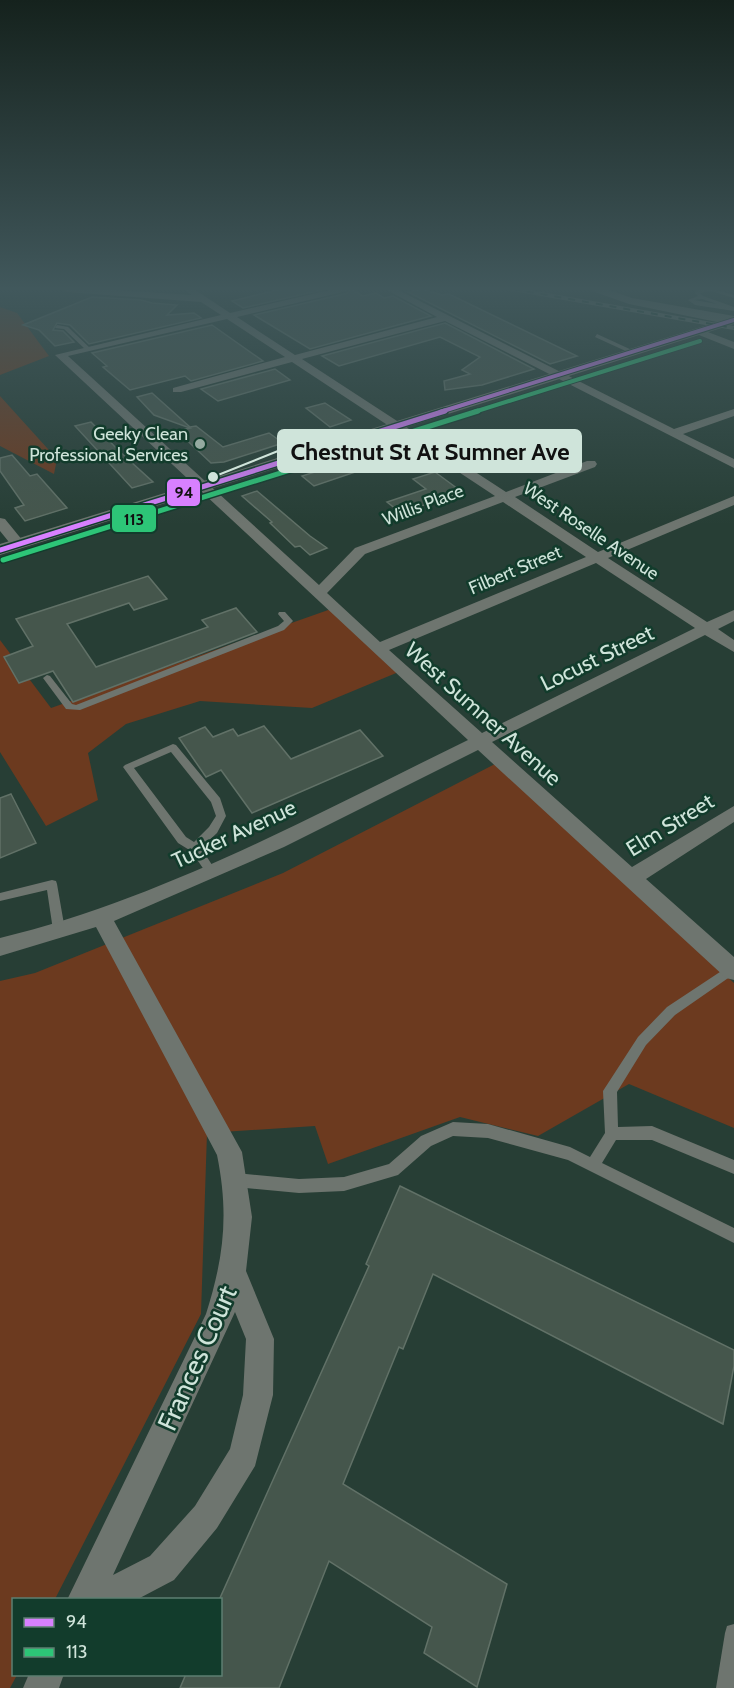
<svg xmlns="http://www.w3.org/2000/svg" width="734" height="1688" font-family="Cabin,sans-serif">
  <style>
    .green { fill: #6c3a1f }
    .building { fill: #45564c; stroke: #617167; stroke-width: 1.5 }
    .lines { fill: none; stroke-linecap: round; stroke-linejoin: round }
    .service { fill: #6e756f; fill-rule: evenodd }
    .minor { fill: #6e756f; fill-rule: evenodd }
    .tertiary { fill: #6e756f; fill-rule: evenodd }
    .rail-casing { stroke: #6d7670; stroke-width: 4 }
    .rail { stroke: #123c2c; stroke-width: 2; stroke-dasharray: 7; stroke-linecap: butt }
    .bus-1-far1-casing { stroke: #123c2c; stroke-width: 6 }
    .bus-1-casing { stroke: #123c2c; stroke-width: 8 }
    .bus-2-far1-casing { stroke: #123c2c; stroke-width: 6 }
    .bus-2-casing { stroke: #123c2c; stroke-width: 8 }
    .bus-1-far1 { stroke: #d880ff; stroke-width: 4 }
    .bus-1 { stroke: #d880ff; stroke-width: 5 }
    .bus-2-far1 { stroke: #2dc577; stroke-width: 4 }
    .bus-2 { stroke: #2dc577; stroke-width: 5 }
    .poi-dot { fill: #94aaa0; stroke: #123c2c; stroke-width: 2 }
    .labels { text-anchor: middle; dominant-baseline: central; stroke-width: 5; stroke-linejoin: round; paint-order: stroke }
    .far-poi-label { font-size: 18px; fill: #cfe4da; stroke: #123c2c; text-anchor: end }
    .far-street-label { font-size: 18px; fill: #cfe4da; stroke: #123c2c }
    .street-label { font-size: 22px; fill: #cfe4da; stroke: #123c2c }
    .near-street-label { font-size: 27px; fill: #cfe4da; stroke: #123c2c }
    .leader { fill: none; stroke: #cfe4da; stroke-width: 2 }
    .callout-dot { fill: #cfe4da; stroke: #123c2c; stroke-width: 2 }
    .callout { fill: #cfe4da; stroke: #cfe4da; stroke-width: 2 }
    .callout-label { font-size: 24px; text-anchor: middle; font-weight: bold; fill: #111 }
    .line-badge { stroke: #123c2c; stroke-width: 2 }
    .pale-badge-label { font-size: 16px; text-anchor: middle; font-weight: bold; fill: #111 }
  </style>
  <rect width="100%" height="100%" fill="#273e35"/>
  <g class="green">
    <path d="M0 307 17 313 49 356 0 375Z"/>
    <path d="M0 396 57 459 54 474 0 446Z"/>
    <path d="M331 609 401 671 312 708 200 701 126 724 88 753 98 800 46 826 0 752V640L51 708Z"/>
    <path d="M495 764 734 983V1128L629 1084 538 1136 460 1117 328 1164 315 1126 207 1133 201 1314 55 1599 14 1600V1674L17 1675 10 1688H0V981L35 973 283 873Z"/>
  </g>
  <g class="building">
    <path d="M281 289H326L243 308 232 301Z"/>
    <path d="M350 289 363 296 376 293 384 298 393 296 431 316 310 349 254 315 348 293Z"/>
    <path d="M422 289 442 295 449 294 577 356 550 364 408 292Z"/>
    <path d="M92 297 141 300 152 303 177 305 167 315 194 313 201 318 89 344 70 325 57 323 53 330 63 331 74 342 55 346 39 330 23 325Z"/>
    <path d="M445 323 534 369 482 385 445 390 444 381 470 374 462 370 480 357 440 337 339 366 322 356Z"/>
    <path d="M212 325 263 361 191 381 185 376 130 390 103 367 107 366 92 353Z"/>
    <path d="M275 369 290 380 218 401 201 389Z"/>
    <path d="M152 393 190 427 196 426 223 447 269 433 283 443 224 462 211 463 177 431 190 428 154 415 137 397Z"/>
    <path d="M325 403 328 405 351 420 330 427 306 408Z"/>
    <path d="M91 422 119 451 153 482 132 488 75 426Z"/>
    <path d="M12 455 30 476 37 474 67 508 25 521 15 508 24 505 0 471V458Z"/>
    <path d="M366 456 370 467 314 486 302 476Z"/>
    <path d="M435 472 462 492 401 513 387 502 426 489 413 479Z"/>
    <path d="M257 491 310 536 327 548 310 555 300 546 295 547 270 523 272 522 242 496Z"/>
    <path d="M148 576 167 599 134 610 129 603 67 624 96 667 208 627 202 620 236 608 257 632 73 702 53 671 19 683 4 657 33 646 16 619Z"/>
    <path d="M264 726 291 759 360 730 383 756 252 813 221 770 206 777 179 738 205 727 213 737 233 729 238 736Z"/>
    <path d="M11 794 36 843 0 858V798Z"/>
    <path d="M400 1186 734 1350V1366L723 1424 433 1274 403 1349 399 1347 343 1484 507 1584 477 1687 424 1653 432 1627 329 1561 279 1688H180L186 1674H220V1598L369 1266 366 1264Z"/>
  </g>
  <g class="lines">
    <g class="service">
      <path d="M713 289 734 295V298L711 291 700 293 703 296 734 307V311L695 305 688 300 698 296 695 293 696 290ZM702 299 717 304 694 300Z"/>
      <path d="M57 325 68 327 90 348V350H86L64 329 55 328Z"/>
      <path d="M597 334 634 351 635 352 630 353 595 337Z"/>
      <path d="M279 612H285L293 621 284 630 80 710 66 709 43 678 47 675 50 676 72 704 76 705 278 626 284 621 278 614Z"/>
      <path d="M173 744 176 745 220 798 226 816 217 833 201 848 216 871 215 874H207L191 851 178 843 123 767 125 765ZM171 752 211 802 216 816 209 827 194 842 186 837 134 768Z"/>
      <path d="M52 880 56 881 57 884 65 930 63 933 59 935 55 933 53 930 47 890 0 901V893Z"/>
      <path d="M732 964 734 965V974L675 1015 646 1045 617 1092 618 1127 652 1126 734 1160V1174L652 1140H616L602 1163 734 1228V1243L568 1160 488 1138 453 1136 431 1146 398 1175 344 1191 299 1193 236 1187 231 1185 229 1180 231 1175 236 1173 299 1179 344 1177 389 1164 421 1136 453 1122 488 1124 570 1147 590 1157 605 1133 603 1091 638 1037 667 1007Z"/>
      <path d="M734 1624V1688H716L725 1633 727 1626Z"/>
    </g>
    <g class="minor">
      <path d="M62 289H99L192 295 183 289H194L230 313 334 289H348L347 291 237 317 295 355 437 317 385 289H396L674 429 734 409V416L683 434 734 459V468L445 321 302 359 506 492 587 461H595L597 464 595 467 515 497 598 552 734 496V505L608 558 707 622 734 610V621L718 629 734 640V652L705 635 492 742 632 867 734 806V822L646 879 734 957V980L726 978 478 750 284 847 114 921 242 1152 252 1217 246 1271 274 1339 273 1395 255 1466 217 1528 174 1580 136 1600H67L206 1314C224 1257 229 1214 217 1155L96 927 0 956V938C164 898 316 814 468 740L55 355 221 315 201 302 67 292ZM227 319 285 357 173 388V392H181L292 362 495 496 355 548 319 585 68 356ZM503 502 586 557 380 642 327 593 365 554ZM596 563 695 628 482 733 389 650ZM235 1312 246 1339 243 1395 230 1449 195 1506 150 1556 113 1575Z"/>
      <path d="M694 329H700L734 342V349L694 333Z"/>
      <path d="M0 518 5 519 23 541 25 544 23 547H13L0 531Z"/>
      <path d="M29 1674H64L59 1688H23Z"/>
    </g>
    <path class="tertiary" d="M591 289H606L632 298 734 316V324L0 555V544L717 322 629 304 592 291Z"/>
    <g class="rail-casing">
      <path id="rail" d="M513 289 734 328"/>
    </g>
    <use href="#rail" class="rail"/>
    <g class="bus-1-far1-casing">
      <path id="bus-1-far1" d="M440 412 734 320"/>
    </g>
    <g class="bus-1-casing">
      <path id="bus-1" d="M0 550 445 411"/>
    </g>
    <g class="bus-2-far1-casing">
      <path id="bus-2-far1" d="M474 412 700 341"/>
    </g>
    <g class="bus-2-casing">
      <path id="bus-2" d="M3 560 478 411"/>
    </g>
    <use href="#bus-1-far1" class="bus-1-far1"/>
    <use href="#bus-1" class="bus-1"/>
    <use href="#bus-2-far1" class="bus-2-far1"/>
    <use href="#bus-2" class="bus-2"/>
  </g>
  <linearGradient id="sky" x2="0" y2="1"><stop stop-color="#15221d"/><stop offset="0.55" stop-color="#41585c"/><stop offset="1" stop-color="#41585c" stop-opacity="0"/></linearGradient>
  <rect width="734" height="525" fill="url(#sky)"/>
  <circle class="poi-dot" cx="200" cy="444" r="6"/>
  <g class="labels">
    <g class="far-poi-label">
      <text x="188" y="434">Geeky Clean<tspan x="188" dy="21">Professional Services</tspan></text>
    </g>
    <g class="far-street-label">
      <text transform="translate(423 505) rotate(-21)">Willis Place</text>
      <text transform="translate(591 531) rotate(34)">West Roselle Avenue</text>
      <text transform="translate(515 570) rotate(-23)">Filbert Street</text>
    </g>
    <g class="street-label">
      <text transform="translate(597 658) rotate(-26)">Locust Street</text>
      <text transform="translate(483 714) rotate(42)">West Sumner Avenue</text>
      <text transform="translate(670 825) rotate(-32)">Elm Street</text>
      <text transform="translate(234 834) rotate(-25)">Tucker Avenue</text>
    </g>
    <g class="near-street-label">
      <text transform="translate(197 1358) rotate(-66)">Frances Court</text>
    </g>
  </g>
  <path class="leader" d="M213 477L278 451"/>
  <circle class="callout-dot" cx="213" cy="477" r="6"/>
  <rect class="callout" x="278" y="430" width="303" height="42" rx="6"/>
  <g class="callout-label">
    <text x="430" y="460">Chestnut St At Sumner Ave</text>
  </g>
  <g class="line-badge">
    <rect x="166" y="478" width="35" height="29" rx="6" fill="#d880ff"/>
    <rect x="111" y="504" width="46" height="29" rx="6" fill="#2dc577"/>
  </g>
  <g class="pale-badge-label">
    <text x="184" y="498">94</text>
    <text x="134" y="525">113</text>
  </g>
  <rect x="12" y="1598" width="210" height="78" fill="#123c2c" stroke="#5e7f72" stroke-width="1.5"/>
  <rect x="24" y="1618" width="30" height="9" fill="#d880ff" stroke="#5e7f72" stroke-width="1.5"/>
  <text x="66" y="1628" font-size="18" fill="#cfe4da">94</text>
  <rect x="24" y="1648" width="30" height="9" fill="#2dc577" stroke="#5e7f72" stroke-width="1.5"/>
  <text x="66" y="1658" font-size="18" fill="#cfe4da">113</text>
</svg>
